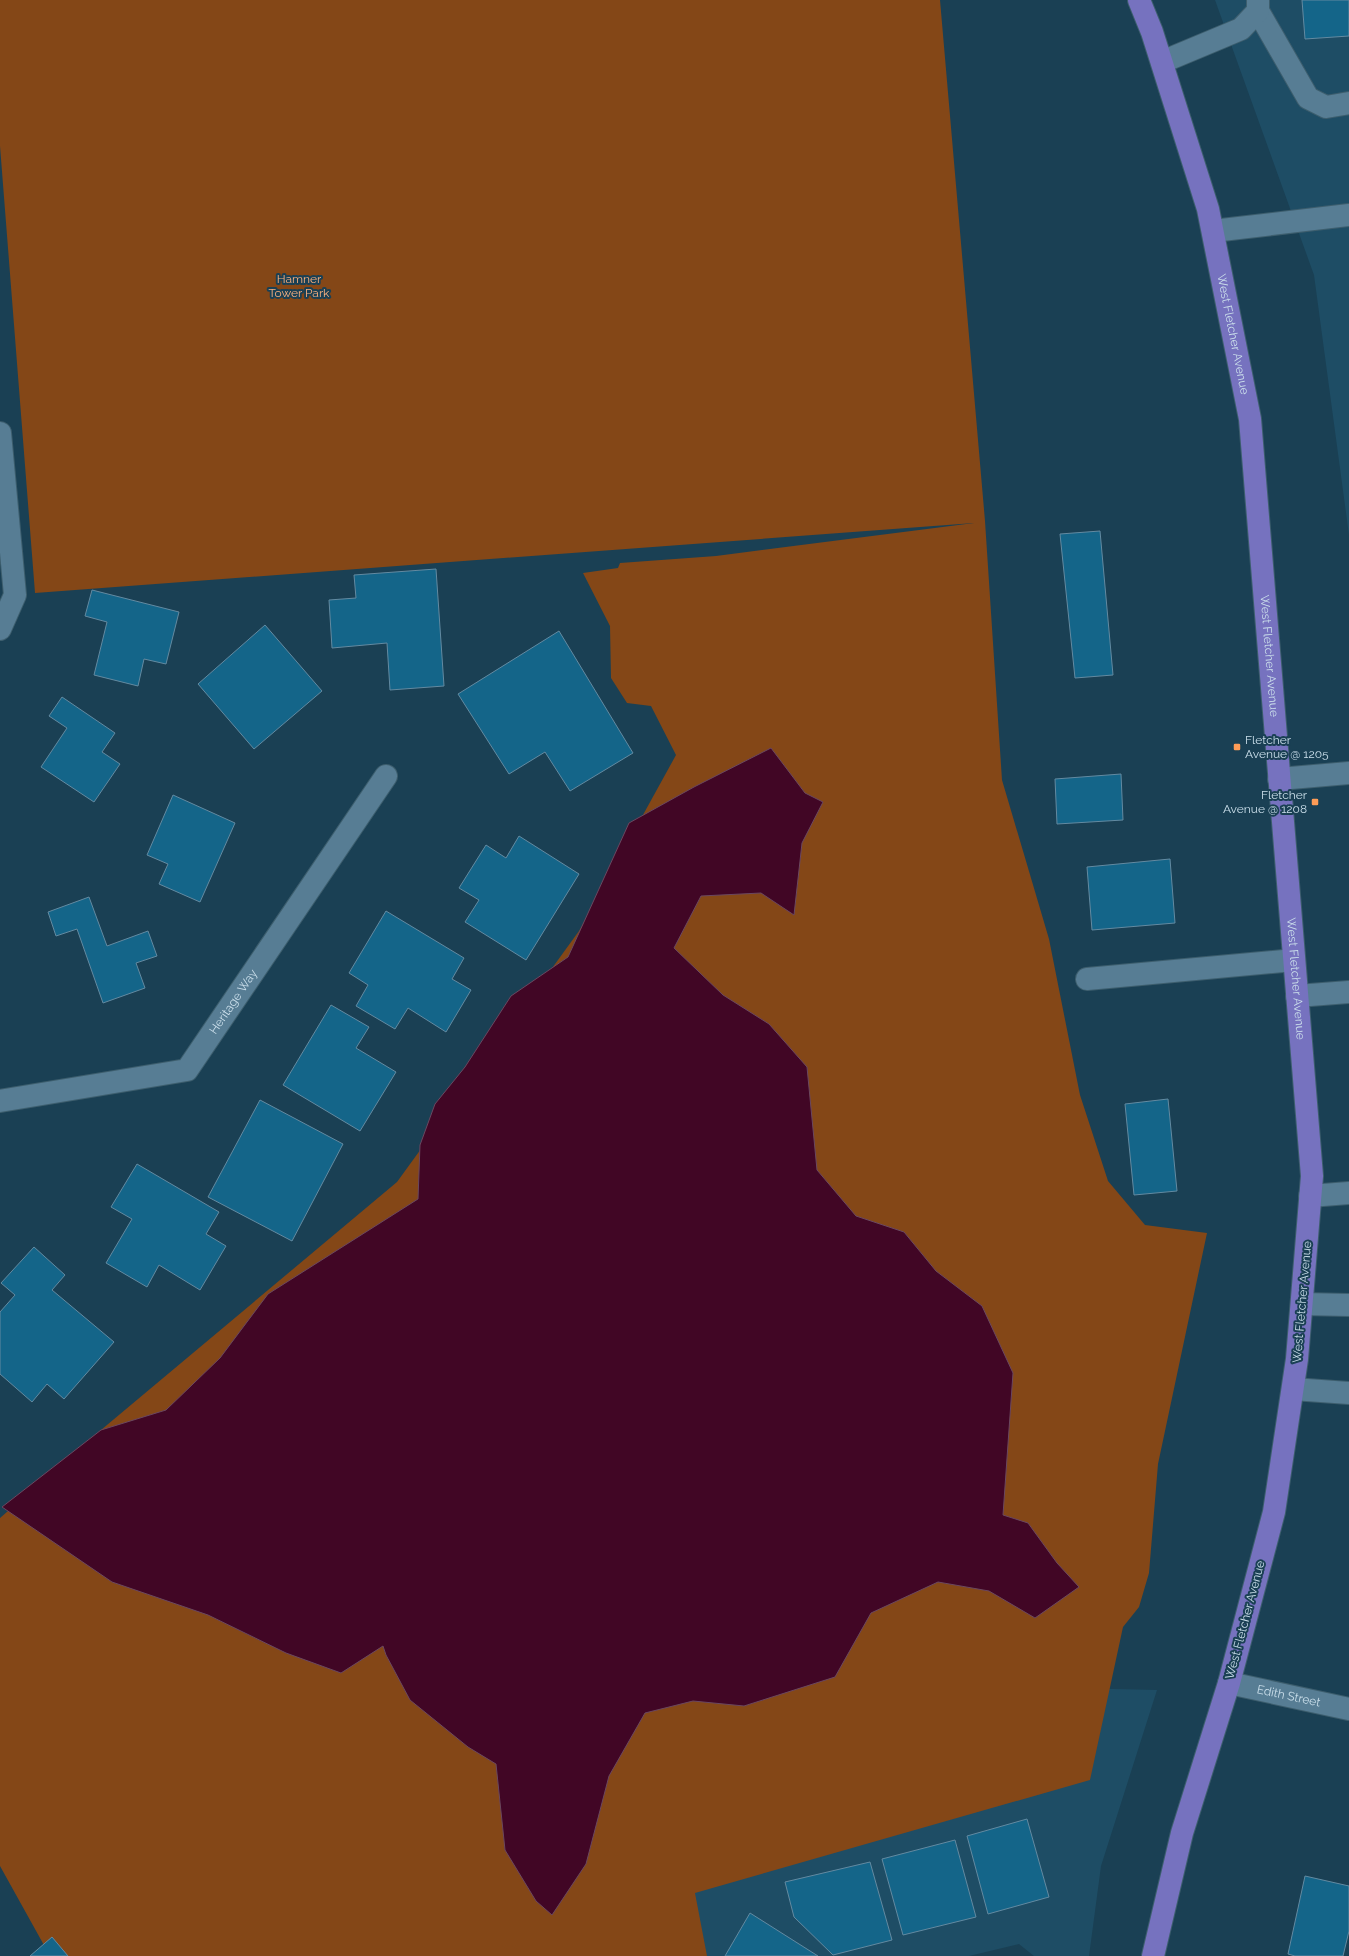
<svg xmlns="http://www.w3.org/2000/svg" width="1349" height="1956" font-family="Raleway,sans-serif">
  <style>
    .built { fill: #1e4d65 }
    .green { fill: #844717 }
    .water { fill: #410625; stroke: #6a4760 }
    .building { fill: #146589; stroke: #638aa1 }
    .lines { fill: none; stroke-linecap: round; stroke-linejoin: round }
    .minor-casing { stroke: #3d5e6e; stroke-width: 24 }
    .major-casing { stroke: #3d5e6e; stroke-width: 24 }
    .minor { stroke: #577d94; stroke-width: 22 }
    .major { stroke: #7672bf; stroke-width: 22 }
    .poi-dot { fill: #fd9c57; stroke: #1a4054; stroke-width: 1.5 }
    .labels { text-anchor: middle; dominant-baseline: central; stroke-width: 4; stroke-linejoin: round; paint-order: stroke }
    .park-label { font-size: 12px; fill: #fdb17e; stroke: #1a4054 }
    .street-label { font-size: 12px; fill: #cbdfeb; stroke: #1a4054 }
    .poi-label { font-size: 12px; fill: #cbdfeb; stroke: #1a4054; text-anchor: start }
  </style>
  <rect width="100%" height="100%" fill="#1a4054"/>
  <g class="built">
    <path d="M1215 0H1349V535L1314 275Z"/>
    <path d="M1071 1688 1157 1690 1101 1866 1089 1956H1034L1019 1944 969 1956H663L665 1934 711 1863Z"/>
  </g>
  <path class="green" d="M0 0H940L985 521 1002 780 1049 939 1080 1095 1108 1181 1145 1225 1207 1233 1158 1464 1149 1573 1139 1607 1123 1627 1090 1780 695 1893 707 1956H50L0 1866V1518L101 1430 397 1182 579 931 676 755 651 706 627 703 611 678 610 626 583 573 618 568 620 563 716 556 974 523 35 593 0 146Z"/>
  <path class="water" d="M771 748 805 793 823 802 802 843 794 915 761 893 701 896 674 948 723 995 769 1024 807 1067 817 1170 856 1216 904 1232 936 1271 982 1306 1013 1373 1003 1515 1028 1523 1057 1563 1079 1587 1035 1618 989 1591 938 1582 871 1613 835 1677 744 1706 693 1701 645 1713 609 1776 586 1864 552 1915 536 1901 505 1850 496 1764 468 1747 410 1700 386 1655 383 1646 341 1673 286 1653 208 1615 112 1582 2 1507 101 1430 166 1410 220 1358 268 1294 418 1199 420 1145 435 1104 465 1067 511 996 568 957 629 823 694 787Z"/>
  <g class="building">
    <path d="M1302 0H1349V36L1305 39Z"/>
    <path d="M1100 531 1113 675 1075 678 1060 534Z"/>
    <path d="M436 569 444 686 390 690 387 643 332 648 329 600 356 598 354 575Z"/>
    <path d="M92 590 179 612 166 664 144 659 138 686 94 675 107 622 85 616Z"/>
    <path d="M265 625 322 691 254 749 198 684Z"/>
    <path d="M559 631 633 753 570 791 545 752 509 774 458 694Z"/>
    <path d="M62 697 115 733 102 752 120 764 94 802 41 767 67 728 49 716Z"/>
    <path d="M1121 774 1123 820 1057 824 1055 779Z"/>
    <path d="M173 795 235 823 200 902 159 884 168 864 147 855Z"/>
    <path d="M519 836 579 874 526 960 465 922 479 900 459 888 486 845 506 858Z"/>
    <path d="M1170 859 1175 923 1092 930 1087 867Z"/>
    <path d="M89 897 107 946 148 931 157 956 136 963 145 988 103 1003 77 929 56 936 48 912Z"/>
    <path d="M386 911 464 958 452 979 471 990 446 1032 408 1008 395 1029 356 1006 368 985 349 973Z"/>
    <path d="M331 1005 369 1027 356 1048 396 1072 360 1131 283 1085Z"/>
    <path d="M1168 1099 1177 1191 1134 1195 1125 1104Z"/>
    <path d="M260 1100 343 1144 292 1241 208 1197Z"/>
    <path d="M137 1164 219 1212 206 1234 226 1246 200 1290 159 1265 147 1287 106 1263 132 1219 111 1207Z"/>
    <path d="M34 1247 65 1275 52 1290 114 1342 64 1399 47 1384 32 1402 0 1374V1312L15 1295 1 1283Z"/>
    <path d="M1027 1819 1049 1897 988 1914 967 1836Z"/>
    <path d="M955 1840 976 1917 903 1935 882 1859Z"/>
    <path d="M870 1862 892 1940 833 1955 794 1917 785 1882Z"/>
    <path d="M1305 1876 1349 1886V1931L1343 1956H1295L1288 1954Z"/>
    <path d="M750 1913 818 1956H725Z"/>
    <path d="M52 1937 68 1956H30Z"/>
  </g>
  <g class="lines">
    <g class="minor-casing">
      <g id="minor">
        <path d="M1258 11 1308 98 1326 107 1349 103"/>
        <path d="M1162 62 1241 29 1258 11V0"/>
        <path d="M1213 231 1349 215"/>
        <path d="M0 433 15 595 0 629"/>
        <path d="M1279 779 1349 773"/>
        <path d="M1087 979 1294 960"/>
        <path d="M1297 996 1349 992"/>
        <path id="s1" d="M0 1101 187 1070 386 776"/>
        <path d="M1310 1196 1349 1193"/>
        <path d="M1302 1304 1349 1305"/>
        <path d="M1293 1389 1349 1393"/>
        <path id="s2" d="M1229 1683 1349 1709"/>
      </g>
    </g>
    <g class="major-casing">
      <g id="major">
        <path id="s3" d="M1139 0 1152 32 1208 209 1250 419 1312 1176 1297 1359 1274 1512 1229 1683 1182 1833 1153 1956"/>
      </g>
    </g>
    <use href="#minor" class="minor"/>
    <use href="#major" class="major"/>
  </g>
  <g class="poi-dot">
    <rect x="1233" y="743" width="8" height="8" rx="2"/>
    <rect x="1311" y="798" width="8" height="8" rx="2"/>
  </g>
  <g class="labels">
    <g class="park-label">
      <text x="299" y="279">Hamner<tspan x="299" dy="14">Tower Park</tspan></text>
    </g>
    <g class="street-label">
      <text stroke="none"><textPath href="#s3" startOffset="348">West Fletcher Avenue</textPath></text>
      <text stroke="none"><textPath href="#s3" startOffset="672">West Fletcher Avenue</textPath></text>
      <text stroke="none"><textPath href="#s3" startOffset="996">West Fletcher Avenue</textPath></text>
      <text stroke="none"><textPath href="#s1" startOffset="272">Heritage Way</textPath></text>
      <text transform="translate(1302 1302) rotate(-85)">West Fletcher Avenue</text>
      <text transform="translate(1245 1620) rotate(-75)">West Fletcher Avenue</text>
      <text stroke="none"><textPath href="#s2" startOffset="61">Edith Street</textPath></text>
    </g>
    <g class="poi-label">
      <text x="1245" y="740">Fletcher<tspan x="1245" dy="14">Avenue @ 1205</tspan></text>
      <text x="1307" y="795" text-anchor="end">Fletcher<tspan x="1307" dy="14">Avenue @ 1208</tspan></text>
    </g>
  </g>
</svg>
